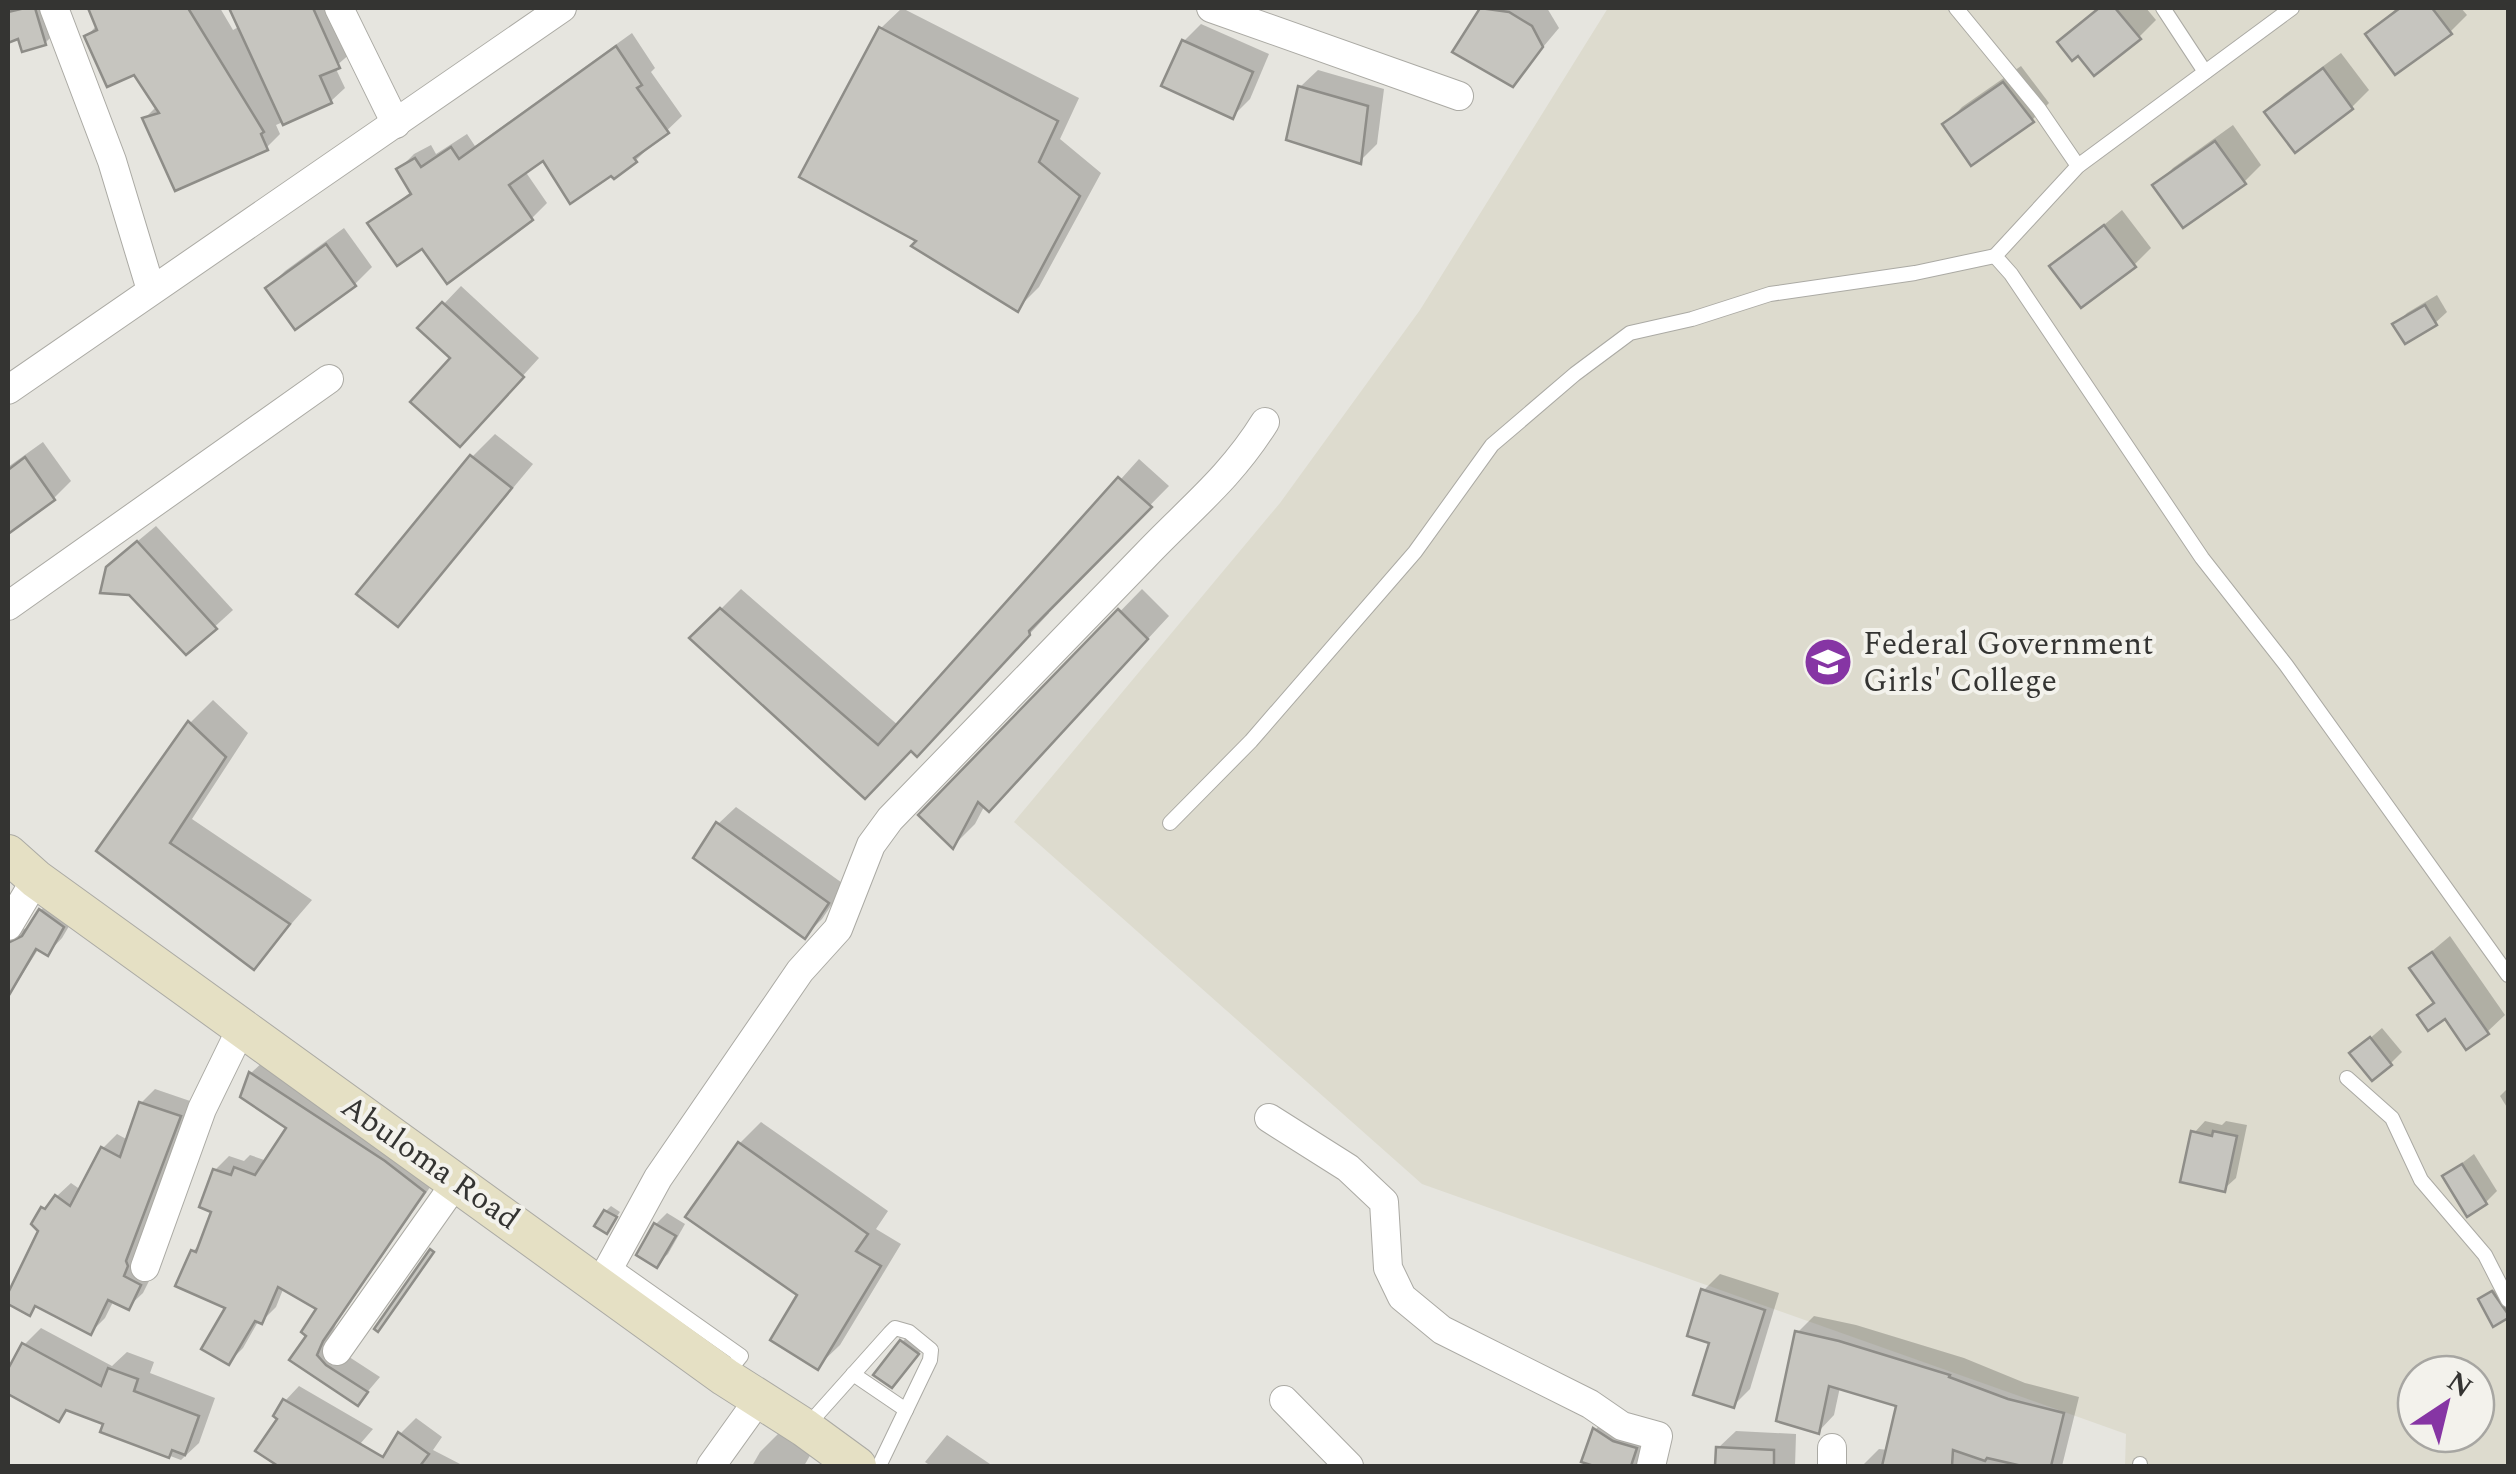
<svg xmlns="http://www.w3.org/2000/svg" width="2516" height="1474" font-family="Spectral,serif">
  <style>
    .built { fill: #dddbce; fill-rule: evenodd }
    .shadow { fill: #0003 }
    .building { fill: #c6c5bf; stroke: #8e8d88; stroke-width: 2.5 }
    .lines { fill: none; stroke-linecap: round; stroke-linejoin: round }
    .lane-casing { stroke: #abaaa4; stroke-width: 16 }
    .street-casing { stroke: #abaaa4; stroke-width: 30 }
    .secondary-casing { stroke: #abaaa4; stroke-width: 40 }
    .lane { stroke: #fff; stroke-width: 14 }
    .street { stroke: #fff; stroke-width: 28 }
    .secondary { stroke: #e5e0c4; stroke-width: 38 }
    .labels { text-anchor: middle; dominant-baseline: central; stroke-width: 8; stroke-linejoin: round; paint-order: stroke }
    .poi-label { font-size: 32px; fill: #343432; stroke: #f3f2ec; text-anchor: start }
    .street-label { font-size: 32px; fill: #343432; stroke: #f3f2ec }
  </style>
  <rect width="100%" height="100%" fill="#e6e5df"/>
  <path class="built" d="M1608 8H2508V1466H2125L2126 1434 1422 1184 1014 822 1280 503 1420 310ZM2416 1374H2476V1434H2416Z"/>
  <g class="shadow">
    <path d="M8 8H51L58 30 45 43 20 36 8 40Z"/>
    <path d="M90 8H220L233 30 246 23 239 8H332L352 52 335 67 345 88 331 101 276 125 280 134 266 148 145 118 157 106 135 71 87 36 97 25Z"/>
    <path d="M902 8 1079 98 1060 139 1101 173 1039 287 1017 309 920 240 881 28Z"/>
    <path d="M1483 8H1547L1559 28 1512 84 1456 51Z"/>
    <path d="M2099 8H2146L2156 20 2139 37 2079 53 2060 42Z"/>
    <path d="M2397 8H2461L2467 15 2450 32 2368 34Z"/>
    <path d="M1201 24 1269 54 1250 99 1233 116 1184 41Z"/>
    <path d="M632 33 655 68 651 72 682 116 636 160 544 158 525 171 547 203 532 218 423 245 371 224 412 191 399 169 414 154 431 145 436 154 467 134 475 146Z"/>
    <path d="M2341 53 2369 90 2352 107 2295 149 2267 112 2284 95Z"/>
    <path d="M2021 66 2049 103 2032 120 1945 125 1962 107Z"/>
    <path d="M1318 70 1384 89 1377 144 1360 161 1300 87Z"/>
    <path d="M2233 125 2261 165 2244 182 2156 186 2173 168Z"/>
    <path d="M2122 210 2151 248 2134 265 2053 267Z"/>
    <path d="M344 228 372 267 355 284 296 326 268 288 285 271Z"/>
    <path d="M461 286 539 358 477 426 454 358 421 328Z"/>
    <path d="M2437 295 2447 312 2435 323 2396 324 2407 313Z"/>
    <path d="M495 434 533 464 420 600 397 623 359 594 472 457Z"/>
    <path d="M43 442 71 481 54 498 8 531V467Z"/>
    <path d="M1139 459 1169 486 1048 609 1049 613 937 734 911 748 865 796 692 638 741 589 899 726Z"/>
    <path d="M156 526 233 610 187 652 127 550Z"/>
    <path d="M1142 589 1169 616 1011 787 985 805 975 824 953 846 922 815Z"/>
    <path d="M213 700 248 733 192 819 312 900 254 967 99 850 190 723Z"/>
    <path d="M736 807 845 885 822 919 805 936 718 824Z"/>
    <path d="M55 896 78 911 62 938 48 953 39 948 8 997V943L22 929 30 928 41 910Z"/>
    <path d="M2450 936 2505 1015 2487 1032 2445 1016 2420 1015 2435 1000 2412 968Z"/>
    <path d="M2382 1028 2402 1052 2391 1063 2353 1053Z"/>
    <path d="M265 1060 437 1177 336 1324 330 1340 340 1351 380 1377 358 1403 293 1359 309 1335 320 1309 284 1287 276 1307 262 1321 259 1320 243 1348 229 1362 228 1306 193 1251 203 1242 214 1211 215 1170 229 1156 244 1161 250 1155 267 1161 289 1127 251 1073Z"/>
    <path d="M2508 1088V1109L2500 1096Z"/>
    <path d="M155 1089 193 1102 154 1271 143 1293 128 1307 114 1300 105 1318 91 1332 37 1305 29 1313 8 1302 41 1231 43 1209 71 1183 81 1190 103 1148 117 1134 128 1140 141 1103Z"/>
    <path d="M2205 1121 2222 1125 2226 1121 2247 1125 2236 1178 2224 1189 2194 1133Z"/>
    <path d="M761 1122 888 1211 876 1229 901 1244 840 1345 818 1366 800 1295 739 1144Z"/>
    <path d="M2474 1154 2497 1191 2486 1202 2445 1176Z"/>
    <path d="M611 1206 620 1212 607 1231 606 1211Z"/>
    <path d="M667 1213 685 1224 668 1254 656 1265V1224Z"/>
    <path d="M1720 1274 1779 1293 1750 1389 1734 1405 1703 1291Z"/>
    <path d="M2497 1288 2508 1304V1316L2494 1324 2486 1295Z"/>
    <path d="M1814 1316 1856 1325 1964 1358 2025 1383 2079 1397 2062 1466H1862L1879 1449 1888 1450 1898 1404 1840 1387 1834 1415 1818 1432 1797 1333Z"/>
    <path d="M41 1328 112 1366 127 1352 154 1362 150 1373 215 1398 199 1443 181 1460 103 1431 107 1423 69 1408 59 1419 8 1391V1374L24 1345Z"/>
    <path d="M913 1331 928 1342 903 1373 902 1342Z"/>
    <path d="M299 1386 373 1429 341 1466H282L259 1451 281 1418 285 1401Z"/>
    <path d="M1610 1414 1650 1433 1637 1466H1583L1596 1429Z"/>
    <path d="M416 1418 442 1437 433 1450 464 1466H380L400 1434Z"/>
    <path d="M1736 1431 1796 1434 1795 1466H1718V1448Z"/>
    <path d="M779 1433 812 1452 804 1466H752L760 1452Z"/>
    <path d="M947 1435 993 1466H931L925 1462Z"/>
  </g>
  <g class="building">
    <path d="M25 8H35L46 45 22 52 18 39 8 43V12Z"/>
    <path d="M88 8H188L264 132 261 134 268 150 175 191 142 118 159 113 134 75 107 87 84 36 97 30Z"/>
    <path d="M229 8H313L340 68 320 76 332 103 283 125Z"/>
    <path d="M1480 8 1509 12 1532 26 1543 47 1513 87 1452 52Z"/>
    <path d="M2099 8H2115L2141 39 2094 76 2078 56 2072 61 2057 42Z"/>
    <path d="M2400 8H2432L2452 34 2395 75 2365 34Z"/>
    <path d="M879 27 1058 121 1039 162 1080 196 1018 312 911 246 916 241 799 177Z"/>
    <path d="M1182 40 1253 72 1233 119 1161 86Z"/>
    <path d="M616 46 642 85 637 88 669 133 634 158 637 162 614 179 611 176 570 204 543 161 509 185 533 220 447 284 422 249 397 266 367 223 411 194 396 169 415 158 421 167 451 147 459 159Z"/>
    <path d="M2323 68 2353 109 2295 153 2264 112Z"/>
    <path d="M2003 82 2034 122 1971 166 1942 124Z"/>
    <path d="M1298 86 1368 106 1361 164 1286 140Z"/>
    <path d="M2215 141 2246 184 2183 228 2152 185Z"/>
    <path d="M2104 225 2136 267 2081 308 2049 266Z"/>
    <path d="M326 244 356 286 295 330 265 288Z"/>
    <path d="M442 302 524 377 460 447 410 402 450 358 417 328Z"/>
    <path d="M2425 305 2437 325 2405 344 2392 324Z"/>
    <path d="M470 455 512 488 398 627 356 594Z"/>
    <path d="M25 457 55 500 8 534V470Z"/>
    <path d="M1118 477 1152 507 1029 631 1030 635 917 757 911 751 865 799 689 638 720 608 878 745Z"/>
    <path d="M137 541 217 629 186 655 129 595 100 593 106 567Z"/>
    <path d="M1118 609 1148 639 989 812 978 802 953 849 918 815Z"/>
    <path d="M188 721 226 757 170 843 290 924 254 970 96 851Z"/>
    <path d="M716 822 829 903 805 939 693 858Z"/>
    <path d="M39 909 64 927 48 956 36 949 8 997V943L22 936Z"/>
    <path d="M2432 952 2489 1034 2466 1050 2445 1019 2428 1031 2417 1015 2434 1003 2409 968Z"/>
    <path d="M2370 1037 2392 1065 2372 1081 2349 1053Z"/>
    <path d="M249 1072 385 1161 425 1192 323 1341 317 1355 326 1365 368 1392 358 1406 289 1360 306 1336 301 1332 316 1309 278 1287 262 1324 255 1321 229 1365 201 1349 225 1308 175 1286 191 1250 196 1252 211 1212 199 1207 213 1169 231 1175 234 1167 255 1175 286 1128 240 1097Z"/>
    <path d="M139 1102 181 1116 126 1261 128 1266 124 1276 141 1285 129 1310 108 1300 91 1335 35 1306 30 1316 8 1304V1293L38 1231 31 1224 41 1207 45 1209 55 1195 70 1206 101 1147 120 1157Z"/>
    <path d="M2191 1131 2212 1136 2213 1131 2237 1136 2225 1192 2180 1182Z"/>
    <path d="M738 1142 868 1234 856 1251 881 1266 818 1370 770 1340 797 1295 685 1217Z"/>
    <path d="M2462 1164 2487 1204 2467 1217 2442 1176Z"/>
    <path d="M604 1210 617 1217 607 1234 594 1226Z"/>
    <path d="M654 1223 676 1236 657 1268 636 1255Z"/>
    <path d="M430 1249 434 1252 378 1332 374 1329Z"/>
    <path d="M1701 1289 1765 1310 1734 1408 1693 1395 1709 1343 1687 1336Z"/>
    <path d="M2492 1291 2508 1314V1318L2493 1327 2478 1299Z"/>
    <path d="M1795 1331 1839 1341 1950 1375 1949 1377 2008 1399 2064 1413 2051 1466H2022L1987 1458 1985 1461 1953 1450 1952 1466H1882L1896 1406 1829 1386 1819 1434 1776 1421Z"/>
    <path d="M900 1340 919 1354 892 1388 873 1375Z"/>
    <path d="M22 1343 101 1386 108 1368 138 1379 134 1391 199 1416 185 1455 172 1450 169 1458 100 1432 103 1424 66 1410 59 1422 8 1394V1369Z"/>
    <path d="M283 1399 383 1457 398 1432 429 1454 420 1466H278L255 1451 277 1419 273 1416Z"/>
    <path d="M1593 1428 1613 1441 1637 1448 1631 1466H1594L1581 1462Z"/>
    <path d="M1716 1447 1774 1450V1466H1715Z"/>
  </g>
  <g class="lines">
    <g class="lane-casing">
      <g id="lane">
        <path d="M1956 8 2039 109 2078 166"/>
        <path d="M2163 8 2205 72"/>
        <path d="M2292 8 2078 166 1995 256 2011 274 2202 558 2286 665 2508 975"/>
        <path d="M1170 823 1251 741 1415 552 1492 445 1575 374 1630 333 1692 319 1770 294 1915 273 1995 256"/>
        <path d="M2347 1078 2392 1118 2421 1180 2485 1255 2508 1300"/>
        <path d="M615 1267 741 1356 725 1376"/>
        <path d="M853 1374 906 1410"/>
        <path d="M806 1427 890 1333 895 1328 909 1332 931 1350 930 1360 879 1466"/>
        <path d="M2140 1466V1464"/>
      </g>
    </g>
    <g class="street-casing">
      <g id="street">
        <path d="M54 8 112 161 151 290"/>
        <path d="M339 8 396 124"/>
        <path d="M1211 8 1459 96"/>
        <path d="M8 390 562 8"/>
        <path d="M8 606 329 379"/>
        <path d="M8 926 36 879"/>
        <path d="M1269 1118 1348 1168 1384 1202 1388 1268 1402 1297 1442 1330 1590 1404 1622 1426 1658 1436 1651 1466"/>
        <path d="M145 1267 202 1109 241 1029"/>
        <path d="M600 1284 658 1178 800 971 838 929 871 845 890 819C974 732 1058 646 1142 559 1187 511 1229 480 1265 422"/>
        <path d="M337 1351 457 1181"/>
        <path d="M1284 1400 1349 1466"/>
        <path d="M711 1466 759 1399"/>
        <path d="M1832 1466V1448"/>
      </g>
    </g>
    <g class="secondary-casing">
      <path id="secondary" d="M8 854 36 879 725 1377 805 1428 857 1466"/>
    </g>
    <use href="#lane" class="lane"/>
    <use href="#street" class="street"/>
    <use href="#secondary" class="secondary"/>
  </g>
  <defs>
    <g id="university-disc" transform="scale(2.5)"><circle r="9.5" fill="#8635a4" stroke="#f3f2ec"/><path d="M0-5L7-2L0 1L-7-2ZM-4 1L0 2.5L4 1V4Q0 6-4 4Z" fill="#fff"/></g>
  </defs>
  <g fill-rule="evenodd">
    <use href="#university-disc" x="1828" y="662"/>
  </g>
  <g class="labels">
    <g class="poi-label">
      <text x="1863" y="644">Federal Government<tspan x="1863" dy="37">Girls' College</tspan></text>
    </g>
    <g class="street-label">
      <text transform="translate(430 1163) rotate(35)">Abuloma Road</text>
    </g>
  </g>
  <rect width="2516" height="1474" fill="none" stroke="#343432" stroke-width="20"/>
  <g transform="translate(2446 1404) rotate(35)"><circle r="48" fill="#f3f2ec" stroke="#a7a6a2" stroke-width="2.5"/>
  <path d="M0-8L18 38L0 25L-18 38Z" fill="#8635a4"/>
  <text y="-15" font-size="28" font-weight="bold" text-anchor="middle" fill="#343432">N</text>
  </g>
</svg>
